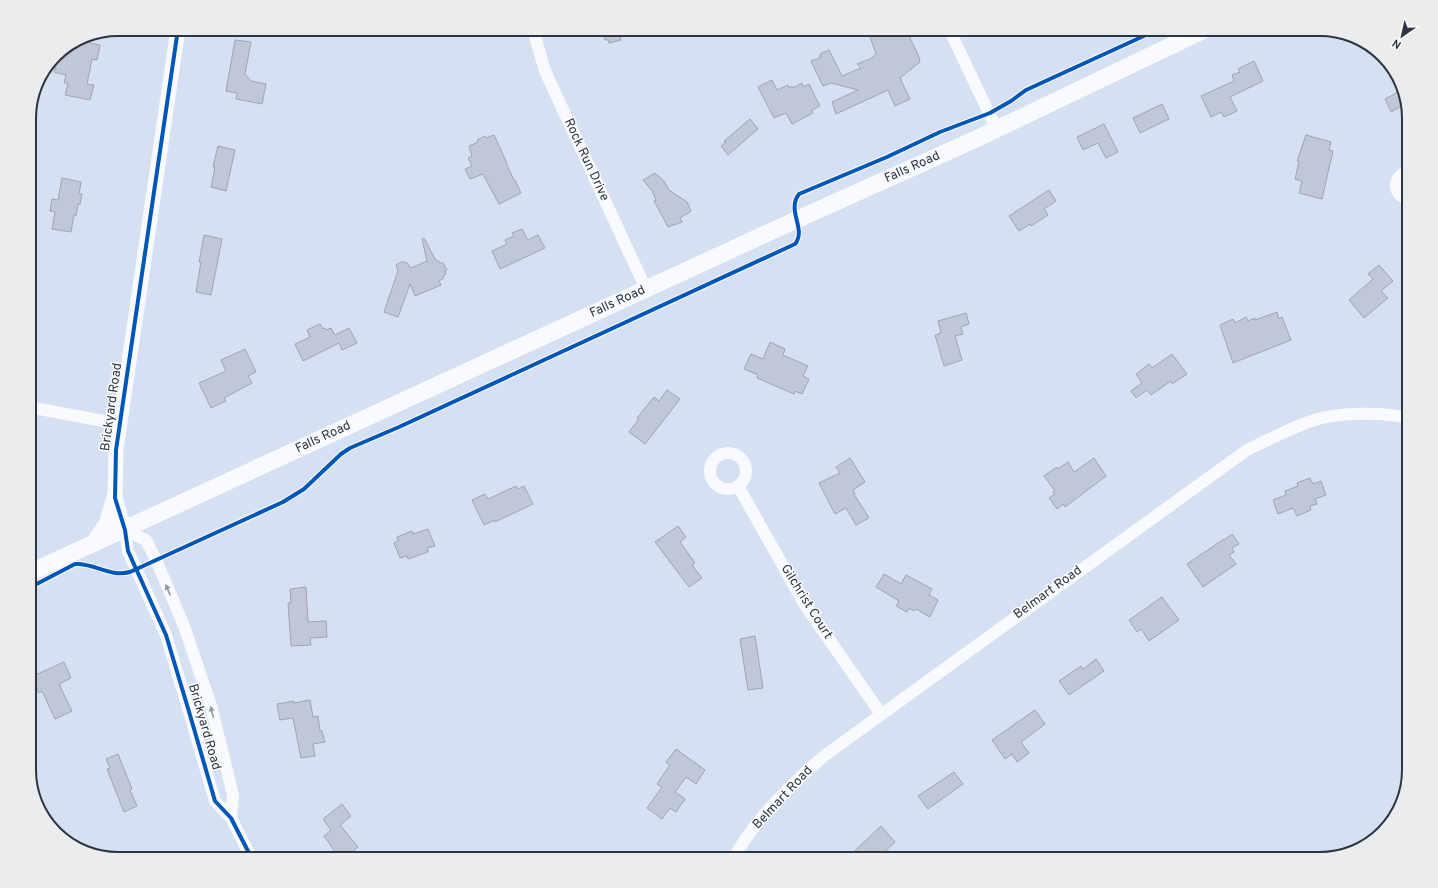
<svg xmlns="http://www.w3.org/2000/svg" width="1438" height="888" font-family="Overpass,sans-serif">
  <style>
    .building { fill: #c1c7d6; stroke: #9fa4b3 }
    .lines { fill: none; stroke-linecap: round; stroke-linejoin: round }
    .minor { stroke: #f9fafd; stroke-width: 12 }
    .tertiary { stroke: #f9fafd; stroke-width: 15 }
    .secondary { stroke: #f9fafd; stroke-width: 17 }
    .cycleway-casing { stroke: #fcfcfc; stroke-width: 6 }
    .cycleway { stroke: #0057b8; stroke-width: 4 }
    .oneway { fill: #9397a0 }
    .labels { text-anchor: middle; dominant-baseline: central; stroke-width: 3; stroke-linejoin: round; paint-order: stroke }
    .street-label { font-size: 13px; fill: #2d3442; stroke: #fcfcfc }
    .rim { fill: none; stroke: #2d3442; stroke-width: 2 }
  </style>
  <rect width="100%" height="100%" fill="#d5e0f2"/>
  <g class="building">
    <path d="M602 29H618L621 40 609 43 608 40H605Z"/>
    <path d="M898 29H906L919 57 920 62 900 78 910 99 895 106 888 90 836 114 832 102 858 90 831 83 823 86 811 61 820 58V54L829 50 842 76 861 68 857 64 870 59 876 54 870 37 881 31 885 36Z"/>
    <path d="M77 40 100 45 97 60 92 59 87 84 94 85 90 100 65 95 68 83H64L66 75 54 72 58 58 63 59 67 47Z"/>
    <path d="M235 40 251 42 245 74 251 81 266 84 262 104 236 99 237 93 226 91Z"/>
    <path d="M1254 61 1263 81 1230 97 1237 111 1224 117 1221 112 1211 117 1201 96 1234 81 1232 75 1240 72 1238 69Z"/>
    <path d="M772 80 777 90 788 85 789 88 792 86 793 88 802 83 803 87 809 84 820 106 812 110 813 113 792 124 786 113 774 118 758 87Z"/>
    <path d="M1402 90 1406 104 1391 112 1385 99Z"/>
    <path d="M1162 104 1169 119 1140 133 1133 118Z"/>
    <path d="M750 119 758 129 728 155 721 146 726 142 724 141Z"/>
    <path d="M1104 124 1118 152 1106 158 1098 143 1083 150 1077 137Z"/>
    <path d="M494 135 507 163H506L514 180H515L521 193 499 204 483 174 470 179 465 169 472 166 468 158 472 156 469 146 478 142 477 140 485 136 486 138Z"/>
    <path d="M1306 135 1331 142 1329 150 1333 151 1322 199 1299 193 1302 181 1295 179 1299 161H1297Z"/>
    <path d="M218 146 235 150 226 191 211 187 215 167H213Z"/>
    <path d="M655 173 664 181 669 190 687 202 691 211 680 218 682 222 668 227 654 201 656 200 652 191 643 180Z"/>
    <path d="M62 178 81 182 79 194H82L80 204H78L76 216 74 215 71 232 52 229 55 212 50 211 52 199 58 200Z"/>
    <path d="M1049 190 1056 201 1044 209 1048 215 1031 226 1030 224 1019 231 1009 216Z"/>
    <path d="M522 229 528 240 538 235 545 248 500 269 492 251 507 244 505 240 514 236 512 233Z"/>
    <path d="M204 235 222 239 211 295 196 292 201 262H199Z"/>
    <path d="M424 238 435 259 441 263H443L447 270 445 271 446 274 443 276 444 278 439 281 441 285 415 296 410 284 398 317 384 312 398 271 396 265 401 262H404L407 263 411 268 427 261 422 239Z"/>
    <path d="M1379 265 1393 281 1381 291 1388 298 1364 318 1349 300 1373 279 1368 274Z"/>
    <path d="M1277 312 1279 319 1282 317 1291 340 1233 363 1220 325 1233 319 1235 323 1246 317 1248 321 1255 318V320Z"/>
    <path d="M966 313 969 324 961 327 963 334 955 336 962 360 944 366 935 335 941 333 938 321Z"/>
    <path d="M320 324 323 329 325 328 326 330 331 328 335 335 349 328 357 343 342 350 339 343 303 361 295 344 310 337 307 330Z"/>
    <path d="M770 342 785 349 783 355 808 366 803 376 809 379 802 394 795 391 794 394 757 378 758 375 744 369 751 354 763 359Z"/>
    <path d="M245 349 256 372 248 376 252 383 224 398 226 401 211 408 199 383 226 371 221 360Z"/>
    <path d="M1172 354 1187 374 1172 384 1171 381 1151 395 1147 390 1136 398 1131 391 1142 383 1136 374 1149 364 1152 368Z"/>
    <path d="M667 390 680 399 645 444 629 432 639 419 637 418 654 397 659 401Z"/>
    <path d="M850 458 865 482 853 490 855 494H854L869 518 856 525 846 508 835 514 819 483 840 473 836 467Z"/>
    <path d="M1094 458 1106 476 1065 507 1063 504 1057 509 1049 498 1055 494 1053 492 1055 491 1044 476 1057 467 1058 469 1068 462 1074 472Z"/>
    <path d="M1310 478 1313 484 1321 481 1326 495 1315 499 1317 504 1310 506 1311 510 1297 516 1293 508 1278 514 1273 500 1286 495 1285 491 1298 486 1297 483Z"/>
    <path d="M516 486 518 489 524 486 533 504 495 522V520L484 525 472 500 485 494 488 499Z"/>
    <path d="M678 526 686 537 680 542 695 563 692 565 702 578 689 587 655 542Z"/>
    <path d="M428 529 435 546 427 548 428 552 408 559 407 556 400 558 394 543 398 541 397 537 412 531 413 534Z"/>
    <path d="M1232 534 1239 544 1232 548 1234 552 1229 555 1236 564 1203 587 1187 564 1224 539V540Z"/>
    <path d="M884 574 901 584 906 575 932 589 929 595 938 600 930 617 916 609 914 611 909 608 907 612 896 606 899 601 876 587Z"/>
    <path d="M306 587 308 622 326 621 327 637 310 638 311 645 291 646 288 603H291L290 589Z"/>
    <path d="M1162 597 1179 620 1149 641 1141 629 1137 632 1129 620Z"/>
    <path d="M755 636 763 688 748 690 740 639Z"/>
    <path d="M1096 659 1104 671 1069 695 1059 681 1081 666 1083 669Z"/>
    <path d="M64 662 71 678 59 684 72 711 55 719 42 691 39 693 31 677Z"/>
    <path d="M310 700 313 717 318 716 320 731H322L325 742 313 744 315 756 301 758 293 718 280 720 277 704 294 701V703Z"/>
    <path d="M1035 710 1045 724 1021 742 1029 753 1017 762 1012 754 1005 759 992 740Z"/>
    <path d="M676 749 705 770 696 784 686 777 675 792 685 799 676 812 670 808 662 819 647 808 662 787 657 784 670 765 666 762Z"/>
    <path d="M118 754 132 789 130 790 137 806 124 812 107 769 110 768 106 759Z"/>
    <path d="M954 772 963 784 928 809 918 796Z"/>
    <path d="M342 804 351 816 340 825 358 847 343 859H340L324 836 331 830 323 819Z"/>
    <path d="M881 826 895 842 877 859H846Z"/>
  </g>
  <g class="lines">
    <g class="minor">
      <path d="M533 29 545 71 646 289"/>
      <path d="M949 29 996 128"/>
      <path d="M1409 171C1392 175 1391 196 1409 199"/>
      <path d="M29 407 119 424"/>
      <circle cx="728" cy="471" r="18"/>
      <path d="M738 486 805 605 881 714"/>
      <path d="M125 530 128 551 166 635 190 715 215 801 231 818 252 859"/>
      <path d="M125 530 146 540 156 560 184 626 211 706 233 795 231 818"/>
      <path d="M733 859C754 821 791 784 824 756L1247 450C1269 439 1291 428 1314 420 1341 412 1382 412 1409 418"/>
    </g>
    <path class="tertiary" d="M125 530 115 498 116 450 178 29"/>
    <g class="secondary">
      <path d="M93 544 107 524 115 498"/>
      <path id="s1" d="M29 573 796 220 976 139 1206 29"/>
    </g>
    <g class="cycleway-casing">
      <g id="cycleway">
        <path d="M178 29 116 450 115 498 125 530 128 551 166 635 190 715 215 801 231 818 252 859"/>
        <path d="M29 588 75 564H79C97 565 111 577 130 572L283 502 304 489 341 454 350 448 399 427 795 244C807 229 786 211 799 194L887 157 940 132 990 113 1011 101 1026 90 1159 29"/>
      </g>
    </g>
    <use href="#cycleway" class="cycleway"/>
  </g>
  <defs><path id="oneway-solid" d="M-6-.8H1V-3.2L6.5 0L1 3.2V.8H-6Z"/></defs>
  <g class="oneway">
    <use href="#oneway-solid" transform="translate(168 590) rotate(-113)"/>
    <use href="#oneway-solid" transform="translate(212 712) rotate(-104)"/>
  </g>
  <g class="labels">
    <g class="street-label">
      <text transform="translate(586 160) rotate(65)">Rock Run Drive</text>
      <text stroke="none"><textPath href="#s1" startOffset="972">Falls Road</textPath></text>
      <text stroke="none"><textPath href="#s1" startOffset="648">Falls Road</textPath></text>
      <text transform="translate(112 407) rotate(-82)">Brickyard Road</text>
      <text stroke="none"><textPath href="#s1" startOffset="324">Falls Road</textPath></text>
      <text transform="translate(1048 593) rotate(-36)">Belmart Road</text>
      <text transform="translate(806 602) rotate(58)">Gilchrist Court</text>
      <text transform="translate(204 727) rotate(74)">Brickyard Road</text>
      <text transform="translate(783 798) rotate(-47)">Belmart Road</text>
    </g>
  </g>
  <path d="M0 0H1438V888H0ZM118 36H1320A82 82 0 0 1 1402 118V770A82 82 0 0 1 1320 852H118A82 82 0 0 1 36 770V118A82 82 0 0 1 118 36Z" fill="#ebeced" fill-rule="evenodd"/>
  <path class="rim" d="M118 36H1320A82 82 0 0 1 1402 118V770A82 82 0 0 1 1320 852H118A82 82 0 0 1 36 770V118A82 82 0 0 1 118 36Z"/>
  <g transform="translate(1402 36) rotate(214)" stroke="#fcfcfc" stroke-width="3" paint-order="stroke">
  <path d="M0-3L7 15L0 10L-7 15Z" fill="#2d3442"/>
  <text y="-6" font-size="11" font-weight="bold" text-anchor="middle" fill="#2d3442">N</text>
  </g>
</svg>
